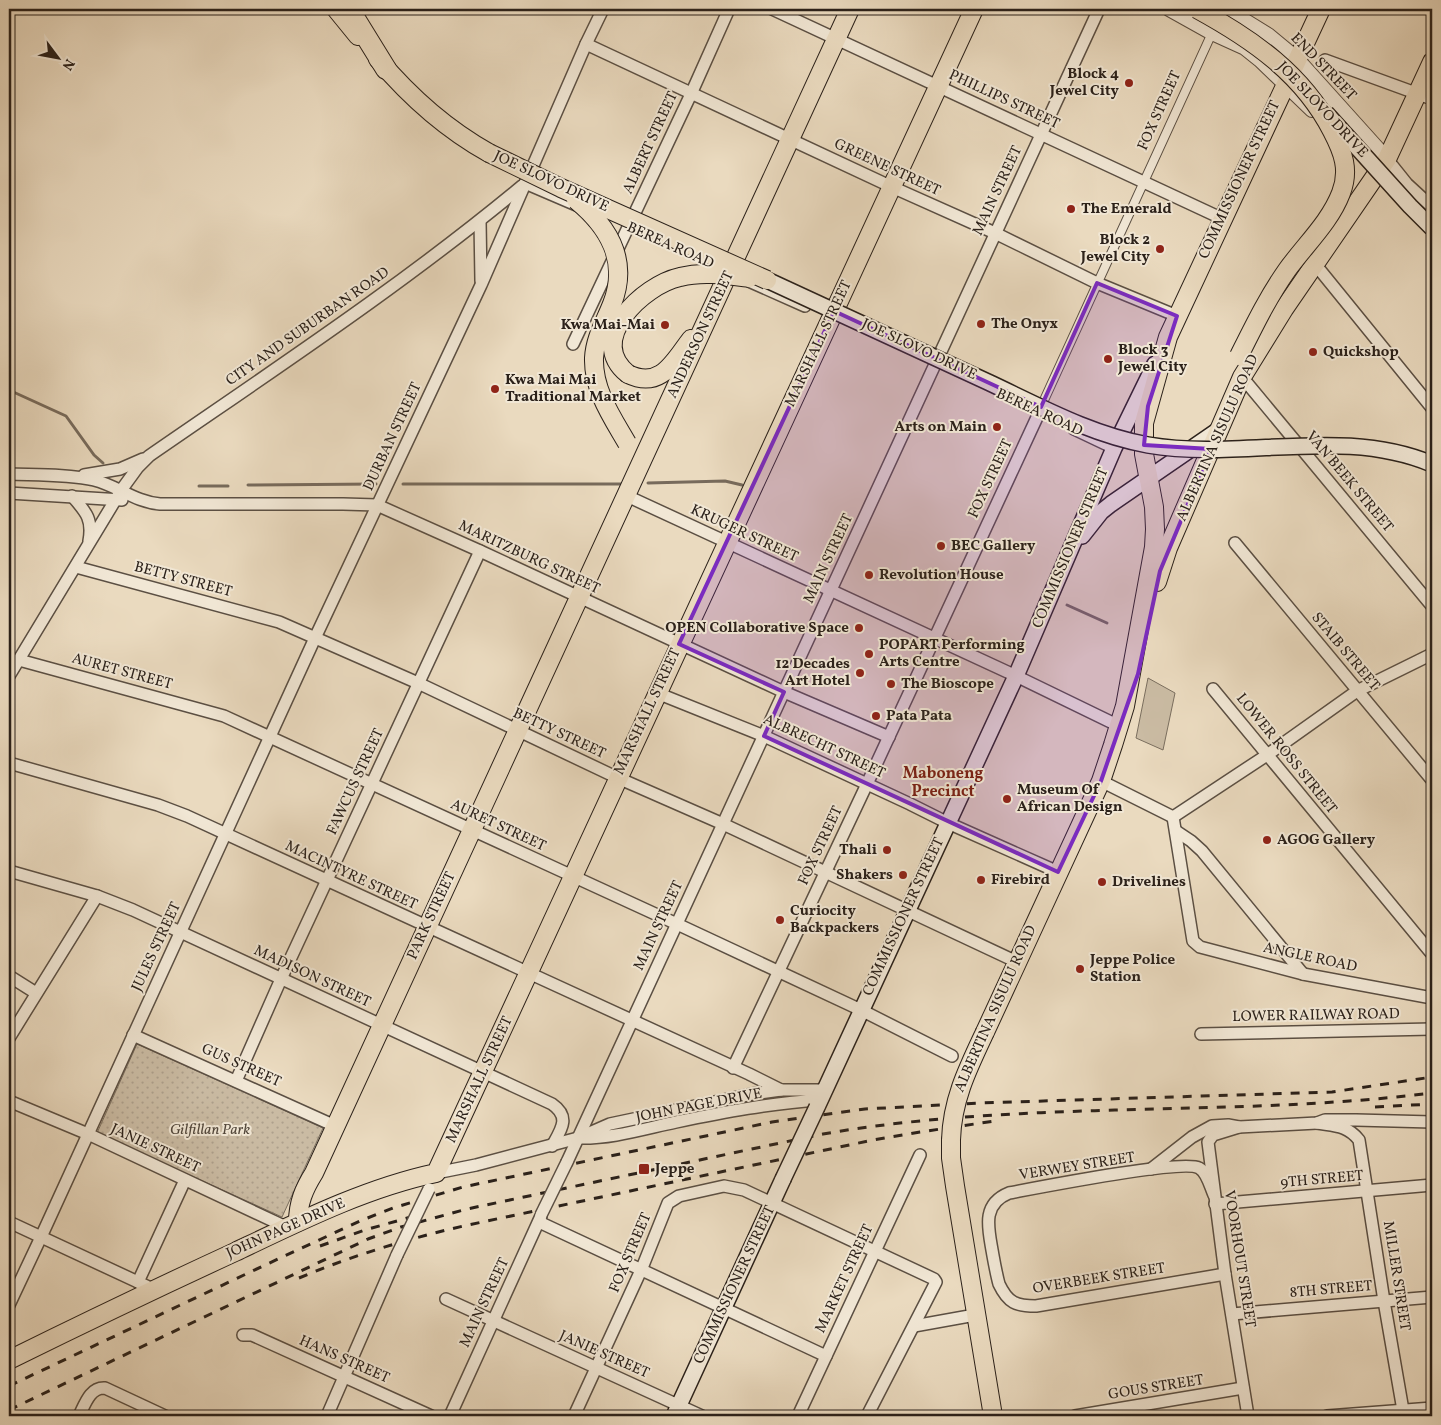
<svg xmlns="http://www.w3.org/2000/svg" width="1441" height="1425" font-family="Vollkorn,serif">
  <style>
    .grass { fill: #cabba3; stroke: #7a6e5e }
    .park { fill: url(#park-dots); stroke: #7a6e5e }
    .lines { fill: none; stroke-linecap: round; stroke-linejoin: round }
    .stream { stroke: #776a5b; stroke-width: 3 }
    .pedestrian-casing { stroke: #5b4f43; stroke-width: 10 }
    .minor-casing { stroke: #5b4f43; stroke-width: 14 }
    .tertiary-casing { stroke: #5b4f43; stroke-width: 16 }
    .secondary-casing { stroke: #2b211a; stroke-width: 18 }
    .primary-casing { stroke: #2b211a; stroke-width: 20 }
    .motorway-casing { stroke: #2b211a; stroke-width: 22 }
    .pedestrian { stroke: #f1e7d5; stroke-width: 8 }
    .minor { stroke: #f1e7d5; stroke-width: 11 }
    .tertiary { stroke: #f1e7d5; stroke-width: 14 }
    .secondary { stroke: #f1e7d5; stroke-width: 15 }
    .primary { stroke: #eadabf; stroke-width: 18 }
    .motorway { stroke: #eadabf; stroke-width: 20 }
    .rail { stroke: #2b211a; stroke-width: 3; stroke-dasharray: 9 9; stroke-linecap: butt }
    .minor-bridge-casing { stroke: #5b4f43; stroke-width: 14; stroke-linecap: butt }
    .secondary-bridge-casing { stroke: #2b211a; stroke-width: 18; stroke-linecap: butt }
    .primary-bridge-casing { stroke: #2b211a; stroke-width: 20; stroke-linecap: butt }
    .minor-bridge { stroke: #f1e7d5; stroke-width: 11 }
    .secondary-bridge { stroke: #f1e7d5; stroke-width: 15 }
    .primary-bridge { stroke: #eadabf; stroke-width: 18 }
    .marked { fill: #7b2cbf; fill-opacity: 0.2; stroke: #7b2cbf; stroke-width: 4; stroke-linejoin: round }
    .poi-dot { fill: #8f2418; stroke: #f1e7d5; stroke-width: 2 }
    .labels { text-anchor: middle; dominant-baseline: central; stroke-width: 4; stroke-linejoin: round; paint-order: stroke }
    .street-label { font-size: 15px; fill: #2b211a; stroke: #f1e7d5 }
    .poi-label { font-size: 15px; font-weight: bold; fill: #2b211a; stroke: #f1e7d5; text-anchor: start }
    .park-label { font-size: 15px; font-style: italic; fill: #53483c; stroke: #f1e7d5 }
    .neighbourhood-label { font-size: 16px; font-weight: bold; fill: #7a1f14; stroke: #f1e7d5 }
  </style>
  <defs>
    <pattern id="park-dots" width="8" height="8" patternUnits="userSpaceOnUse" patternTransform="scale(1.25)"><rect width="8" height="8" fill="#cabba3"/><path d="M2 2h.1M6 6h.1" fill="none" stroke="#aea08c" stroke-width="1.8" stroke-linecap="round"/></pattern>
  </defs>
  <rect width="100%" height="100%" fill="#eadabf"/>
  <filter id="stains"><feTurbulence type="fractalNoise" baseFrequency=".004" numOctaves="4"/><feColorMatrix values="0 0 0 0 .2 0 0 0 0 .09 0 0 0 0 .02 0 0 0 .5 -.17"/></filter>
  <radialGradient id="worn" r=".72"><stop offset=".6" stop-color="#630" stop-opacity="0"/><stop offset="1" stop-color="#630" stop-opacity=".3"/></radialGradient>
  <path class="grass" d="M1148 678 1175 693 1163 750 1136 738Z"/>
  <path class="park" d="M137 1044 323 1128 282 1217 97 1133Z"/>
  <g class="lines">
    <g class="stream">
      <path d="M9 390 66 416 94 455 103 463"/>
      <path d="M648 483 725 481 742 485"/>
      <path d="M403 484H622"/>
      <path d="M248 485 376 484"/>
      <path d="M199 486H228"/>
      <path d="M1067 605 1107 623"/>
    </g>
    <g class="pedestrian-casing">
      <path id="pedestrian" d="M1040 409 1212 33"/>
    </g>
    <g class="minor-casing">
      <g id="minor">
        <path d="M772 9 1223 219"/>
        <path d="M586 44 892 187 995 233 1097 283 1177 316"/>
        <path d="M1325 60 1432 99"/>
        <path d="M1387 159 1407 184 1432 207"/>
        <path d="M525 183 581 207"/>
        <path d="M480 221 481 281"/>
        <path d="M1315 264 1432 408"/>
        <path d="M751 282 805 306"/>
        <path d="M573 344 691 94 729 9"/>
        <path d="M1242 377 1432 606"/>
        <path d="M1074 429 1114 448"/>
        <path d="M9 474C37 475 67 474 94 480 118 486 135 502 160 504H343L377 505 480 551 784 692 889 737"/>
        <path d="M84 475 120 469 143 459"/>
        <path d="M9 493 122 500"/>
        <path d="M72 496C86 512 93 519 89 541"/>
        <path d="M627 496 1016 676 1119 726"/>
        <path d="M1235 543 1432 780"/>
        <path d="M76 567 279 622 418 683 618 778 723 824 1017 962"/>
        <path d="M19 660 224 716 677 924 861 1010 952 1056"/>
        <path d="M9 676 122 489 138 467 149 456C275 369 404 284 522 186"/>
        <path d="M1213 689 1432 954"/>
        <path d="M657 693 764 736 910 804 948 823 1058 872"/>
        <path d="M9 763 158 805 187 816 749 1074 781 1090"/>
        <path d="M1101 781 1173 817"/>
        <path d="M1173 817 1193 941 1200 947 1303 974 1432 998"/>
        <path d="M1173 817 1267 755 1357 691 1432 654"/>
        <path d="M1176 831 1191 841 1202 851 1303 974"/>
        <path d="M9 871 97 896 133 910 552 1104C571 1117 561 1130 552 1146"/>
        <path d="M9 976 36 993"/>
        <path d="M1201 1034 1432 1029"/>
        <path d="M133 1035 335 1126"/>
        <path d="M9 1038 97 896"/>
        <path d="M733 1068 867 784 1039 413"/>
        <path d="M236 1081 281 979 480 551"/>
        <path d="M820 1100C771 1103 724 1112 676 1122 643 1129 611 1139 578 1138L610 1124 752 1094 781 1090H824"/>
        <path d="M9 1101 88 1134 286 1227"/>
        <path d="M1317 1123C1335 1126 1347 1125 1359 1140L1384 1301 1404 1416"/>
        <path d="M1239 1127 1213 1135 1208 1142 1225 1274 1248 1416"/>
        <path d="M567 1162 1099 9"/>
        <path d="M1151 1169 1192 1137 1212 1126 1228 1125 1239 1127 1317 1123 1325 1120H1356L1432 1122"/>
        <path d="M435 1176 436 1173 476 1165 578 1138"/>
        <path d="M1214 1195C1210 1186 1207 1172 1199 1168 1183 1159 1036 1188 1009 1193 982 1204 988 1227 992 1250 994 1261 996 1273 999 1284 1008 1303 1016 1306 1036 1306L1225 1274"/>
        <path d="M1215 1204 1432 1185"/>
        <path d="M9 1222 155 1290"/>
        <path d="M539 1222 826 1356"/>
        <path d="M138 1282 185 1180"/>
        <path d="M446 1299 702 1416"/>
        <path d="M9 1305 41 1237 315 638 481 285 586 44 603 9"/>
        <path d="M1232 1314 1432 1297"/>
        <path d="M914 1326 975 1315"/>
        <path d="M243 1335H252L431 1416"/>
        <path d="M79 1416C85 1404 90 1387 105 1388L165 1416"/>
        <path d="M327 1416 397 1255"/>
        <path d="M450 1416 541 1216"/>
        <path d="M574 1416 642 1268 668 1203 679 1196 724 1186 744 1190 934 1279 936 1282 867 1416"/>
        <path d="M798 1416 920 1155"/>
        <path d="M1075 1416 1243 1388"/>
        <path d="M1327 1416 1432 1408"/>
      </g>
    </g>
    <g class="tertiary-casing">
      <g id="tertiary">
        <path d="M1169 9 1212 33 1245 48 1260 60 1312 110"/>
        <path d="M1226 9 1268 35 1297 59 1387 159"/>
      </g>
    </g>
    <g class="secondary-casing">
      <g id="secondary">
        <path d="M1082 536 1101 512 1111 504 1220 429"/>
        <path d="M817 1107 1016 676 1114 448 1155 364"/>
        <path d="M674 1416 783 1179"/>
      </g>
    </g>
    <g class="primary-casing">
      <g id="primary">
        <path d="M336 9 358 36"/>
        <path d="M378 59C410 97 446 129 489 153"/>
        <path d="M628 374C661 390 674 361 691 339"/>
        <path d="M1157 582 1168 548 1242 377 1284 309 1387 159 1432 62"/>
        <path d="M985 1032 1101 781 1113 745 1125 706 1154 547 1155 529 1154 507 1144 454V423L1168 337 1321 9"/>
        <path d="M951 1140V1158L955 1186 993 1416"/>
        <path d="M298 1222C298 1203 304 1189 314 1173L850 9"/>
        <path d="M9 1360C84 1323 159 1287 235 1252 300 1221 366 1188 436 1173L974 9"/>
      </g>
    </g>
    <g class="motorway-casing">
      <path id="motorway" d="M349 9 386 69"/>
    </g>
    <use href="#pedestrian" class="pedestrian"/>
    <use href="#minor" class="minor"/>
    <use href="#tertiary" class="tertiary"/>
    <use href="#secondary" class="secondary"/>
    <use href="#primary" class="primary"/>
    <use href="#motorway" class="motorway"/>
    <g class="rail">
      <path d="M1375 1107 1432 1104"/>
      <path d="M320 1246 365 1230 418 1215"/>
      <path d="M299 1278C354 1255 410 1238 468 1225L873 1140 920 1132 995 1121"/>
      <path d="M9 1386 263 1266 360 1221 393 1208 463 1187 772 1122 865 1109 979 1103 1332 1092 1432 1077"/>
      <path d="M9 1410 368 1239 401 1227 467 1209 823 1134C1025 1099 1230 1118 1432 1093"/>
    </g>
    <g class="minor-bridge-casing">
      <g id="minor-bridge">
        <path d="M541 1215 567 1162"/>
        <path d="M397 1255 429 1189"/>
      </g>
    </g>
    <g class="secondary-bridge-casing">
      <g id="secondary-bridge">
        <path d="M1326 113 1410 206 1432 228"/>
        <path d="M767 280C842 315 916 349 990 383 1041 407 1092 435 1148 445 1242 461 1342 426 1432 464"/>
        <path d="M783 1179 817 1107"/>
      </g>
    </g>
    <g class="primary-bridge-casing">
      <g id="primary-bridge">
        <path d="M1197 9C1252 39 1303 74 1332 131 1343 152 1350 170 1341 193 1330 222 1305 245 1287 270 1268 297 1254 326 1239 356"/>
        <path d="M489 153 561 188 767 280"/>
        <path d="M576 200C609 227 629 261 612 304 605 322 595 338 594 358 593 390 612 417 627 443"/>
        <path d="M628 374C585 340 643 285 680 277 703 271 727 275 749 278"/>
        <path d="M951 1140C952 1100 968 1068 985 1032"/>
      </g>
    </g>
    <use href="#minor-bridge" class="minor-bridge"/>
    <use href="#secondary-bridge" class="secondary-bridge"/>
    <use href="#primary-bridge" class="primary-bridge"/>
  </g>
  <path class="marked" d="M1097 283 1177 316 1148 406 1144 445 1211 449 1160 571 1138 674 1101 781 1058 872 764 736 784 692 679 644 834 311 1041 407Z"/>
  <g class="poi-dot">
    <circle cx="1129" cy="83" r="5"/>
    <circle cx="1071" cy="209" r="5"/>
    <circle cx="1160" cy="249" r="5"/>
    <circle cx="981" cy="324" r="5"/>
    <circle cx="665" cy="325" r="5"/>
    <circle cx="1313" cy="352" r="5"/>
    <circle cx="1108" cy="359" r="5"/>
    <circle cx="495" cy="389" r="5"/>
    <circle cx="997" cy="427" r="5"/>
    <circle cx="941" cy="546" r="5"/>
    <circle cx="869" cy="575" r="5"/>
    <circle cx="859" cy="628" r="5"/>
    <circle cx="869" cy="654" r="5"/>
    <circle cx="860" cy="673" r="5"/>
    <circle cx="891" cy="684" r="5"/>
    <circle cx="876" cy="716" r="5"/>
    <circle cx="1007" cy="799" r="5"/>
    <circle cx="1267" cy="840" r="5"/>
    <circle cx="887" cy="850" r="5"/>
    <circle cx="903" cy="875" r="5"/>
    <circle cx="981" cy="880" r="5"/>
    <circle cx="1102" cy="882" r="5"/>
    <circle cx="780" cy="920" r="5"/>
    <circle cx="1080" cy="969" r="5"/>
    <rect x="638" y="1163" width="12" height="12" rx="2.5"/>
  </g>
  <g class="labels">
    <g class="street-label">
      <text transform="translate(1323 67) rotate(46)">END STREET</text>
      <text transform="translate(1004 100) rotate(25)">PHILLIPS STREET</text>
      <text transform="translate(1322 110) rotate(47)">JOE SLOVO DRIVE</text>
      <text transform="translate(1160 111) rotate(-66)">FOX STREET</text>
      <text transform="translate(651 143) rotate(-65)">ALBERT STREET</text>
      <text transform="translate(887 168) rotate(25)">GREENE STREET</text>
      <text transform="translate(1240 180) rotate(-65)">COMMISSIONER STREET</text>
      <text transform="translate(551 182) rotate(25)">JOE SLOVO DRIVE</text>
      <text transform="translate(998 191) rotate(-65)">MAIN STREET</text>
      <text transform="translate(670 246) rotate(24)">BEREA ROAD</text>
      <text transform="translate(308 327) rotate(-35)">CITY AND SUBURBAN ROAD</text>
      <text transform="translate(701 335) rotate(-65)">ANDERSON STREET</text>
      <text transform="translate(819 344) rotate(-65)">MARSHALL STREET</text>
      <text transform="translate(919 350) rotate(25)">JOE SLOVO DRIVE</text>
      <text transform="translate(1039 413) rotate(25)">BEREA ROAD</text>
      <text transform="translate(393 437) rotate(-65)">DURBAN STREET</text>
      <text transform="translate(1218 438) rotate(-66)">ALBERTINA SISULU ROAD</text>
      <text transform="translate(991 479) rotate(-65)">FOX STREET</text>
      <text transform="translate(1349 482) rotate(50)">VAN BEEK STREET</text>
      <text transform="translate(744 534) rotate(25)">KRUGER STREET</text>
      <text transform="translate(1071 548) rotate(-67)">COMMISSIONER STREET</text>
      <text transform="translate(529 558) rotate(25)">MARITZBURG STREET</text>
      <text transform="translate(829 559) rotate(-65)">MAIN STREET</text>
      <text transform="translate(183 580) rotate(15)">BETTY STREET</text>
      <text transform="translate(1345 652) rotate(50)">STAIB STREET</text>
      <text transform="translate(122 672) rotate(15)">AURET STREET</text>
      <text transform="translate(648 712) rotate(-65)">MARSHALL STREET</text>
      <text transform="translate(559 734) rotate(25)">BETTY STREET</text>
      <text transform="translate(824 747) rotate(25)">ALBRECHT STREET</text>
      <text transform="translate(1286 754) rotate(51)">LOWER ROSS STREET</text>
      <text transform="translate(356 782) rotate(-65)">FAWCUS STREET</text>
      <text transform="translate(498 826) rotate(25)">AURET STREET</text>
      <text transform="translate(821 846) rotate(-65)">FOX STREET</text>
      <text transform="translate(351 876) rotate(25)">MACINTYRE STREET</text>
      <text transform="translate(432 916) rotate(-65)">PARK STREET</text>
      <text transform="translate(904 917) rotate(-65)">COMMISSIONER STREET</text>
      <text transform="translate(659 926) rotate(-65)">MAIN STREET</text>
      <text transform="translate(157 947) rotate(-65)">JULES STREET</text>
      <text transform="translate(1310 958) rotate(12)">ANGLE ROAD</text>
      <text transform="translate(312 977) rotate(25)">MADISON STREET</text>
      <text transform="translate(996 1009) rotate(-66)">ALBERTINA SISULU ROAD</text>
      <text transform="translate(1316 1016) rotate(-1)">LOWER RAILWAY ROAD</text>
      <text transform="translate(241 1066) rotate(24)">GUS STREET</text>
      <text transform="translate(480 1080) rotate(-65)">MARSHALL STREET</text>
      <text transform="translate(699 1106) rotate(-11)">JOHN PAGE DRIVE</text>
      <text transform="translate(155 1149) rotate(25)">JANIE STREET</text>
      <text transform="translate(1077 1167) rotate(-9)">VERWEY STREET</text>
      <text transform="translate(1322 1180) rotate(-5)">9TH STREET</text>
      <text transform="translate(286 1229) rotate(-24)">JOHN PAGE DRIVE</text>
      <text transform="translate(631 1253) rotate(-67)">FOX STREET</text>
      <text transform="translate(1239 1259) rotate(81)">VOORHOUT STREET</text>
      <text transform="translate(1396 1276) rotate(81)">MILLER STREET</text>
      <text transform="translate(845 1279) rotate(-65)">MARKET STREET</text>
      <text transform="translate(1099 1279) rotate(-9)">OVERBEEK STREET</text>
      <text transform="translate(735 1285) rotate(-65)">COMMISSIONER STREET</text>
      <text transform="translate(1331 1290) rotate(-5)">8TH STREET</text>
      <text transform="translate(485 1303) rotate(-65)">MAIN STREET</text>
      <text transform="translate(604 1355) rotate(24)">JANIE STREET</text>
      <text transform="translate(344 1360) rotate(24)">HANS STREET</text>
      <text transform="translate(1156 1388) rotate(-9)">GOUS STREET</text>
    </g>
    <g class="poi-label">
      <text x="1119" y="74" text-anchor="end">Block 4<tspan x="1119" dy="17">Jewel City</tspan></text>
      <text x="1081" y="209">The Emerald</text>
      <text x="1150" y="240" text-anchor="end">Block 2<tspan x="1150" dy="17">Jewel City</tspan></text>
      <text x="991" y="324">The Onyx</text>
      <text x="655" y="325" text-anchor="end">Kwa Mai-Mai</text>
      <text x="1118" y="350">Block 3<tspan x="1118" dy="17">Jewel City</tspan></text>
      <text x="1323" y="352">Quickshop</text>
      <text x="505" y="380">Kwa Mai Mai<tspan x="505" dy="17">Traditional Market</tspan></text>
      <text x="987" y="427" text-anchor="end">Arts on Main</text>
      <text x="951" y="546">BEC Gallery</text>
      <text x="879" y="575">Revolution House</text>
      <text x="849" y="628" text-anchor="end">OPEN Collaborative Space</text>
      <text x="879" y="645">POPART Performing<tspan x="879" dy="17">Arts Centre</tspan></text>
      <text x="850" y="664" text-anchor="end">12 Decades<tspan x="850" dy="17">Art Hotel</tspan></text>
      <text x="901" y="684">The Bioscope</text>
      <text x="886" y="716">Pata Pata</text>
      <text x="1017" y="790">Museum Of<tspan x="1017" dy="17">African Design</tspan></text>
      <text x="1277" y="840">AGOG Gallery</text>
      <text x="877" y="850" text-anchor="end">Thali</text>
      <text x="893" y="875" text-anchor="end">Shakers</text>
      <text x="991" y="880">Firebird</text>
      <text x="1112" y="882">Drivelines</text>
      <text x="790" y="911">Curiocity<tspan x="790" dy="17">Backpackers</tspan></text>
      <text x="1090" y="960">Jeppe Police<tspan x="1090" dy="17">Station</tspan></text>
      <text x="655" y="1169">Jeppe</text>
    </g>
    <g class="park-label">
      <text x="210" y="1130">Gilfillan Park</text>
    </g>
    <g class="neighbourhood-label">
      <text x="943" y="774">Maboneng<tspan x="943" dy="18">Precinct</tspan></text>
    </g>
  </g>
  <rect width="1441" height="1425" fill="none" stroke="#eadabf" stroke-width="30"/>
  <rect x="10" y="10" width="1421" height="1405" fill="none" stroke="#2b211a" stroke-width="2.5"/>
  <rect x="15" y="15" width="1411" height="1395" fill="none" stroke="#2b211a"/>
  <g transform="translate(58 58) rotate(122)" stroke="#f1e7d5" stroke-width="4" paint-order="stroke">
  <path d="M0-4L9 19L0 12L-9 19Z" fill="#2b211a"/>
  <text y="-8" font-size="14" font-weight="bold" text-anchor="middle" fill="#2b211a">N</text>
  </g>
  <rect width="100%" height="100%" filter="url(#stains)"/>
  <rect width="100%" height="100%" fill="url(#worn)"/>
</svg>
